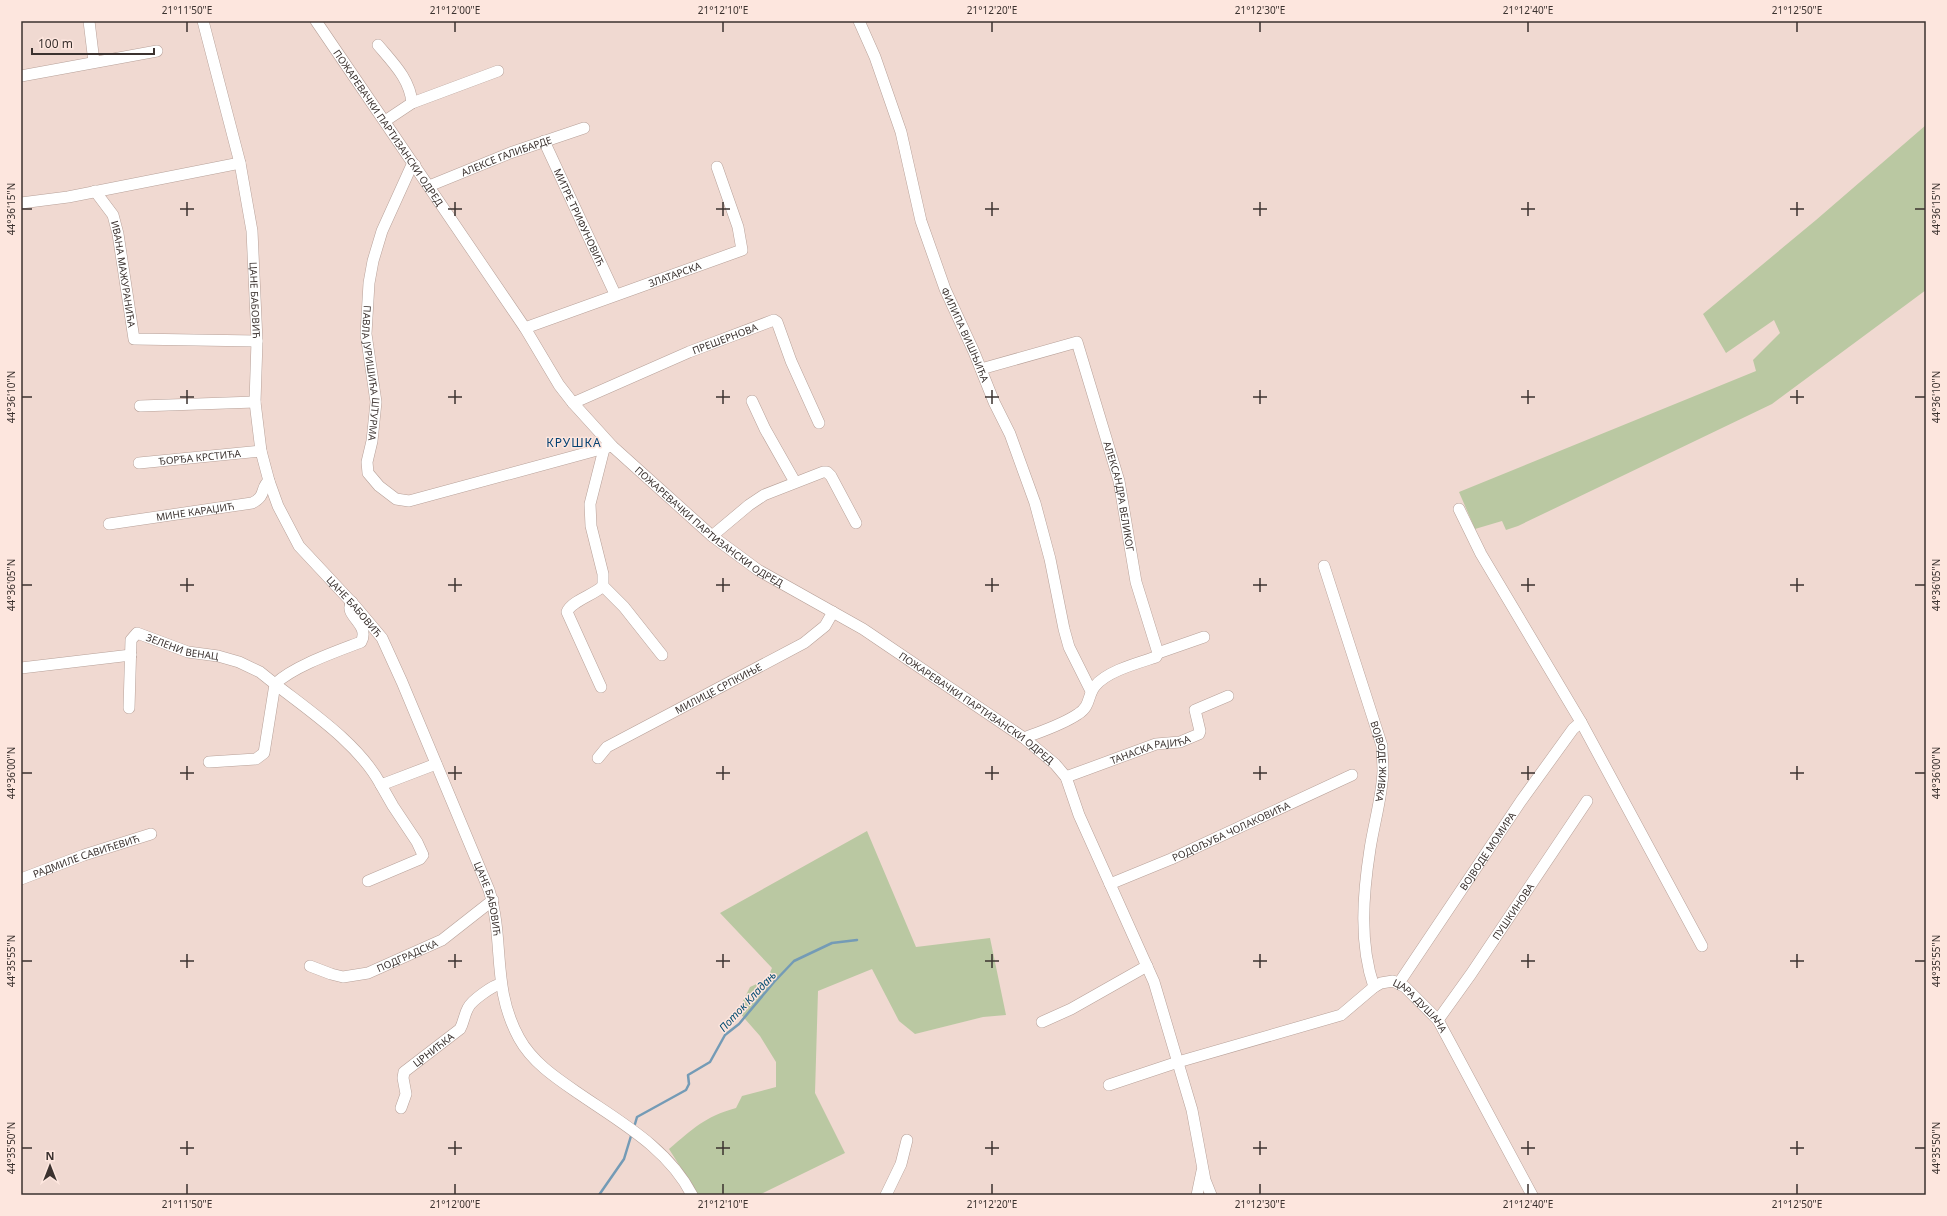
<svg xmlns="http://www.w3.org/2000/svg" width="1947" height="1216" font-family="'Noto Sans',sans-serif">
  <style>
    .green { fill: #bac8a2 }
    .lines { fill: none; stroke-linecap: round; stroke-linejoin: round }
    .stream { stroke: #749bb6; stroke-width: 2.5 }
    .minor-casing { stroke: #b7a199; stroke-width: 12 }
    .minor { stroke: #fff; stroke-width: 11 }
    .ticks { fill: none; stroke: #3b322f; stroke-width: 1.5 }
    .labels { text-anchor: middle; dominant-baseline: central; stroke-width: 3; stroke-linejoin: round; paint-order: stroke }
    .street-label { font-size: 10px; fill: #3b322f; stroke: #fde6de }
    .water-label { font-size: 11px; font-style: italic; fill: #004b70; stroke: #fde6de }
    .quarter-label { font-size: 12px; letter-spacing: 1px; fill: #054172; stroke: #fde6de }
    .neatline { fill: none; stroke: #3b322f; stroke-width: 1.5 }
    .ticks-label { font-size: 10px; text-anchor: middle; fill: #3b322f }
  </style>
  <rect width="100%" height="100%" fill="#f0d9d1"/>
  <g class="green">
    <path d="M1926 125V290L1772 404 1518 526 1506 530 1502 521 1475 529 1459 492 1756 371 1753 360 1780 333 1774 320 1726 353 1703 314 1816 220Z"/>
    <path d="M867 831 916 947 990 938 1006 1015 983 1017 915 1034 899 1021 872 969 818 991 815 1093 845 1153 759 1195H698L669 1149C694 1128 704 1117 736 1108L742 1096 776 1087V1062L760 1036 738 1011 750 987 767 979 772 968 720 913Z"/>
  </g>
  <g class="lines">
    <g class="stream">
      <path d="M635 1124 637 1117 686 1090 689 1084 688 1075 710 1062 725 1035 739 1024 774 982 794 961 832 943 857 940"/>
      <path d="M599 1195 624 1159 631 1136"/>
    </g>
    <g class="minor-casing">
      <g id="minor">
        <path d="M89 21 94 62"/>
        <path id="s1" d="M203 21 240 163 252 231 257 341 255 402 261 451 269 481 278 506 299 546 356 607 382 638 402 682 489 890C505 941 491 987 519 1038 532 1062 556 1078 578 1093 620 1122 668 1148 692 1195"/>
        <path id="s2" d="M316 21 525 328 559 385 573 403 612 446 712 536 758 570 863 629 1024 738 1055 764 1066 777 1079 815 1154 982 1192 1110 1205 1180 1211 1195"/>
        <path id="s3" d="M859 21 875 57 901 132 921 221 945 289 974 352 994 402 1010 434 1035 503 1050 559 1064 629 1069 647 1091 691"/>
        <path d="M378 45C393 63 410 79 412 103"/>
        <path d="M21 76 157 51"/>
        <path d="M385 121 412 103 498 71"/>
        <path id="s4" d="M544 141 615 294"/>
        <path id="s5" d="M415 165 411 167 382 231 373 261 369 283 366 334 376 402 372 441 367 462 368 473 379 486 396 499 409 501 612 446"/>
        <path id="s6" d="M429 186 510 153 584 128"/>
        <path id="s7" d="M95 191 113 215 118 234 134 339 257 341"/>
        <path d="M21 203 68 197 240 163"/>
        <path id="s8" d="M525 328 742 250 738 227 717 167"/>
        <path id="s9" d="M981 369 1077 342 1119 481 1136 582 1158 653 1156 657C1138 663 1107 671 1095 686 1087 696 1091 706 1078 714 1062 725 1042 731 1024 738"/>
        <path d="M752 401 765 429 795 482"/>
        <path id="s10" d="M573 403 689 352 774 320 777 322 791 361 819 423"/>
        <path d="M140 406 255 402"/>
        <path d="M604 449 590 504 591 526 603 574V586L624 607 662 655"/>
        <path id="s11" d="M139 463 261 451"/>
        <path d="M1459 509 1481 554 1581 722 1702 946"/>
        <path id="s12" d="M109 524 252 503C267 496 260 487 269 481"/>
        <path d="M712 536 749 505 764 495 823 472H827L831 476 856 523"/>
        <path id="s13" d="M1324 566 1382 746C1382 754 1383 763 1383 771 1382 797 1374 823 1370 849 1363 894 1359 943 1374 987"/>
        <path d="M352 602C342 615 371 624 361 642 335 652 294 666 275 684 311 712 359 744 381 785L436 764"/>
        <path d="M1158 653 1204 637"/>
        <path d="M21 668 131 655"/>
        <path d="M601 687 567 612C571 601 594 595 603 586"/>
        <path id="s14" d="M129 708 131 640 137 633 188 652 218 656 239 662 260 672 275 684 264 753 256 759 209 762"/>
        <path id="s15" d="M598 758 607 747 804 643 825 626 833 612"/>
        <path id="s16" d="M1066 777 1156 744 1180 742 1199 734 1200 731 1195 710 1228 696"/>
        <path id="s17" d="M21 879 84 855 151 834"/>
        <path d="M368 881 420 859 423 855 417 842 393 806 381 785"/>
        <path id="s18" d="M1110 884 1171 859 1352 775"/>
        <path id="s19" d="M310 966 331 974 343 977 368 973 442 940 493 900"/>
        <path id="s20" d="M1399 983 1521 801 1573 729 1581 722"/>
        <path id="s21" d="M1438 1020 1471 974 1587 801"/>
        <path d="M1042 1022 1071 1009 1147 966"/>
        <path id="s22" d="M1109 1085 1178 1062 1341 1015 1374 987 1381 983 1393 981 1405 987 1438 1020 1532 1195"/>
        <path id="s23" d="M401 1108 406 1094 403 1078 404 1072 460 1029C464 1022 464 1015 468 1008 471 1001 493 985 501 984"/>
        <path d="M886 1195 901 1164 907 1140"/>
        <path d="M1197 1195 1202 1171"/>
      </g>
    </g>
    <use href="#minor" class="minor"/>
  </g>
  <path class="ticks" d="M187 22V32M455 22V32M723 22V32M992 22V32M1260 22V32M1528 22V32M1797 22V32M187 202V216M455 202V216M723 202V216M992 202V216M1260 202V216M1528 202V216M1797 202V216M22 209H32M180 209H194M448 209H462M716 209H730M985 209H999M1253 209H1267M1521 209H1535M1790 209H1804M1915 209H1925M187 390V404M455 390V404M723 390V404M992 390V404M1260 390V404M1528 390V404M1797 390V404M22 397H32M180 397H194M448 397H462M716 397H730M985 397H999M1253 397H1267M1521 397H1535M1790 397H1804M1915 397H1925M187 578V592M455 578V592M723 578V592M992 578V592M1260 578V592M1528 578V592M1797 578V592M22 585H32M180 585H194M448 585H462M716 585H730M985 585H999M1253 585H1267M1521 585H1535M1790 585H1804M1915 585H1925M187 766V780M455 766V780M723 766V780M992 766V780M1260 766V780M1528 766V780M1797 766V780M22 773H32M180 773H194M448 773H462M716 773H730M985 773H999M1253 773H1267M1521 773H1535M1790 773H1804M1915 773H1925M187 954V968M455 954V968M723 954V968M992 954V968M1260 954V968M1528 954V968M1797 954V968M22 961H32M180 961H194M448 961H462M716 961H730M985 961H999M1253 961H1267M1521 961H1535M1790 961H1804M1915 961H1925M187 1141V1155M455 1141V1155M723 1141V1155M992 1141V1155M1260 1141V1155M1528 1141V1155M1797 1141V1155M22 1148H32M180 1148H194M448 1148H462M716 1148H730M985 1148H999M1253 1148H1267M1521 1148H1535M1790 1148H1804M1915 1148H1925M187 1184V1194M455 1184V1194M723 1184V1194M992 1184V1194M1260 1184V1194M1528 1184V1194M1797 1184V1194"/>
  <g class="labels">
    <g class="street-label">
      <text stroke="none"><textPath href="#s2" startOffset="129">ПОЖАРЕВАЧКИ ПАРТИЗАНСКИ ОДРЕД</textPath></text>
      <text stroke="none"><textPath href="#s6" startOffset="83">АЛЕКСЕ ГАЛИБАРДЕ</textPath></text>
      <text stroke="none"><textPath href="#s4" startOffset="84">МИТРЕ ТРИФУНОВИЋ</textPath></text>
      <text stroke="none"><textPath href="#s8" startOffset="159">ЗЛАТАРСКА</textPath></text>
      <text stroke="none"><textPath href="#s7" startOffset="90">ИВАНА МАЖУРАНИЋА</textPath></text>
      <text stroke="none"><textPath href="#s1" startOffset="285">ЦАНЕ БАБОВИЋ</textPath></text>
      <text stroke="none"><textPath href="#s3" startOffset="332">ФИЛИПА ВИШЊИЋА</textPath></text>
      <text stroke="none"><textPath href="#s10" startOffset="165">ПРЕШЕРНОВА</textPath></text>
      <text stroke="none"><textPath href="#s5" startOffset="219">ПАВЛА ЈУРИШИЋА ШТУРМА</textPath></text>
      <text stroke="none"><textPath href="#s11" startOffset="61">ЂОРЂА КРСТИЋА</textPath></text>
      <text stroke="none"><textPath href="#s9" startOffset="260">АЛЕКСАНДРА ВЕЛИКОГ</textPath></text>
      <text stroke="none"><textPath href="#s12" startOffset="87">МИНЕ КАРАЏИЋ</textPath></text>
      <text stroke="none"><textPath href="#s2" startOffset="645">ПОЖАРЕВАЧКИ ПАРТИЗАНСКИ ОДРЕД</textPath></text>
      <text stroke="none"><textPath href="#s1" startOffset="621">ЦАНЕ БАБОВИЋ</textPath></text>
      <text stroke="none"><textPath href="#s14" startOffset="125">ЗЕЛЕНИ ВЕНАЦ</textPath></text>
      <text stroke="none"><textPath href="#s15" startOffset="140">МИЛИЦЕ СРПКИЊЕ</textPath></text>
      <text stroke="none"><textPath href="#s2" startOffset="969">ПОЖАРЕВАЧКИ ПАРТИЗАНСКИ ОДРЕД</textPath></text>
      <text stroke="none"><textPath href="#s16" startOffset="89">ТАНАСКА РАЈИЋА</textPath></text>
      <text stroke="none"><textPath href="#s13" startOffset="204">ВОЈВОДЕ ЖИВКА</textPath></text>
      <text stroke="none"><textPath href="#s18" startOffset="132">РОДОЉУБА ЧОЛАКОВИЋА</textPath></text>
      <text stroke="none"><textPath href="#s20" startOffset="159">ВОЈВОДЕ МОМИРА</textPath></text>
      <text stroke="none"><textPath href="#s17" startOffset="69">РАДМИЛЕ САВИЋЕВИЋ</textPath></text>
      <text stroke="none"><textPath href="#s1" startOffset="945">ЦАНЕ БАБОВИЋ</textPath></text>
      <text stroke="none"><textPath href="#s21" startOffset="132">ПУШКИНОВА</textPath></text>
      <text stroke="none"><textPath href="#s19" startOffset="103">ПОДГРАДСКА</textPath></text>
      <text stroke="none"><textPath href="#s22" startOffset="343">ЦАРА ДУШАНА</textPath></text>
      <text stroke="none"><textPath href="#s23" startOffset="74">ЦРНИЋКА</textPath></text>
    </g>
    <g class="water-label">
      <text transform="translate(747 1001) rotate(-47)">Поток Кладањ</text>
    </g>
    <g class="quarter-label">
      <text x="574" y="442">КРУШКА</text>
    </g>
  </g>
  <rect width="1947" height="1216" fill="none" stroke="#fde6de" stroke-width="44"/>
  <g transform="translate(50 1166)" stroke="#fde6de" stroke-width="3" paint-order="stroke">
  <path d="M0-3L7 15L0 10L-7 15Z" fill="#3b322f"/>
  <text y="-6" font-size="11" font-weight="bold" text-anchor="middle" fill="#3b322f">N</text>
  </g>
  <path d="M32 48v6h122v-6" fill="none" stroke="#3b322f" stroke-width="2"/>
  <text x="38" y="48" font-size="12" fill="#3b322f" stroke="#fde6de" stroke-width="3" paint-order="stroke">100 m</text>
  <rect x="22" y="22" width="1903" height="1172" class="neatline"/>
  <g class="ticks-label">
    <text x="187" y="14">21°11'50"E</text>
    <text x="455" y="14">21°12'00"E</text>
    <text x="723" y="14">21°12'10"E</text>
    <text x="992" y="14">21°12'20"E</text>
    <text x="1260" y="14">21°12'30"E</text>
    <text x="1528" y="14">21°12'40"E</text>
    <text x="1797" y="14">21°12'50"E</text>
    <text transform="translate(11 209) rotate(-90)" y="4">44°36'15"N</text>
    <text transform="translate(1936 209) rotate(-90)" y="4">44°36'15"N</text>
    <text transform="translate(11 397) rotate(-90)" y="4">44°36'10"N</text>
    <text transform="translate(1936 397) rotate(-90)" y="4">44°36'10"N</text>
    <text transform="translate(11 585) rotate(-90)" y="4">44°36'05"N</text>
    <text transform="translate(1936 585) rotate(-90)" y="4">44°36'05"N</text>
    <text transform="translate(11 773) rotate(-90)" y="4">44°36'00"N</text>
    <text transform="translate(1936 773) rotate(-90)" y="4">44°36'00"N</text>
    <text transform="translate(11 961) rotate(-90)" y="4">44°35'55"N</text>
    <text transform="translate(1936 961) rotate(-90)" y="4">44°35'55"N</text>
    <text transform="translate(11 1148) rotate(-90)" y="4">44°35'50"N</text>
    <text transform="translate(1936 1148) rotate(-90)" y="4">44°35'50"N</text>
    <text x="187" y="1208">21°11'50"E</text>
    <text x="455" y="1208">21°12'00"E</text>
    <text x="723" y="1208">21°12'10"E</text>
    <text x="992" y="1208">21°12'20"E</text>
    <text x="1260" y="1208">21°12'30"E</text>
    <text x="1528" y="1208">21°12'40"E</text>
    <text x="1797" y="1208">21°12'50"E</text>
  </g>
</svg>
